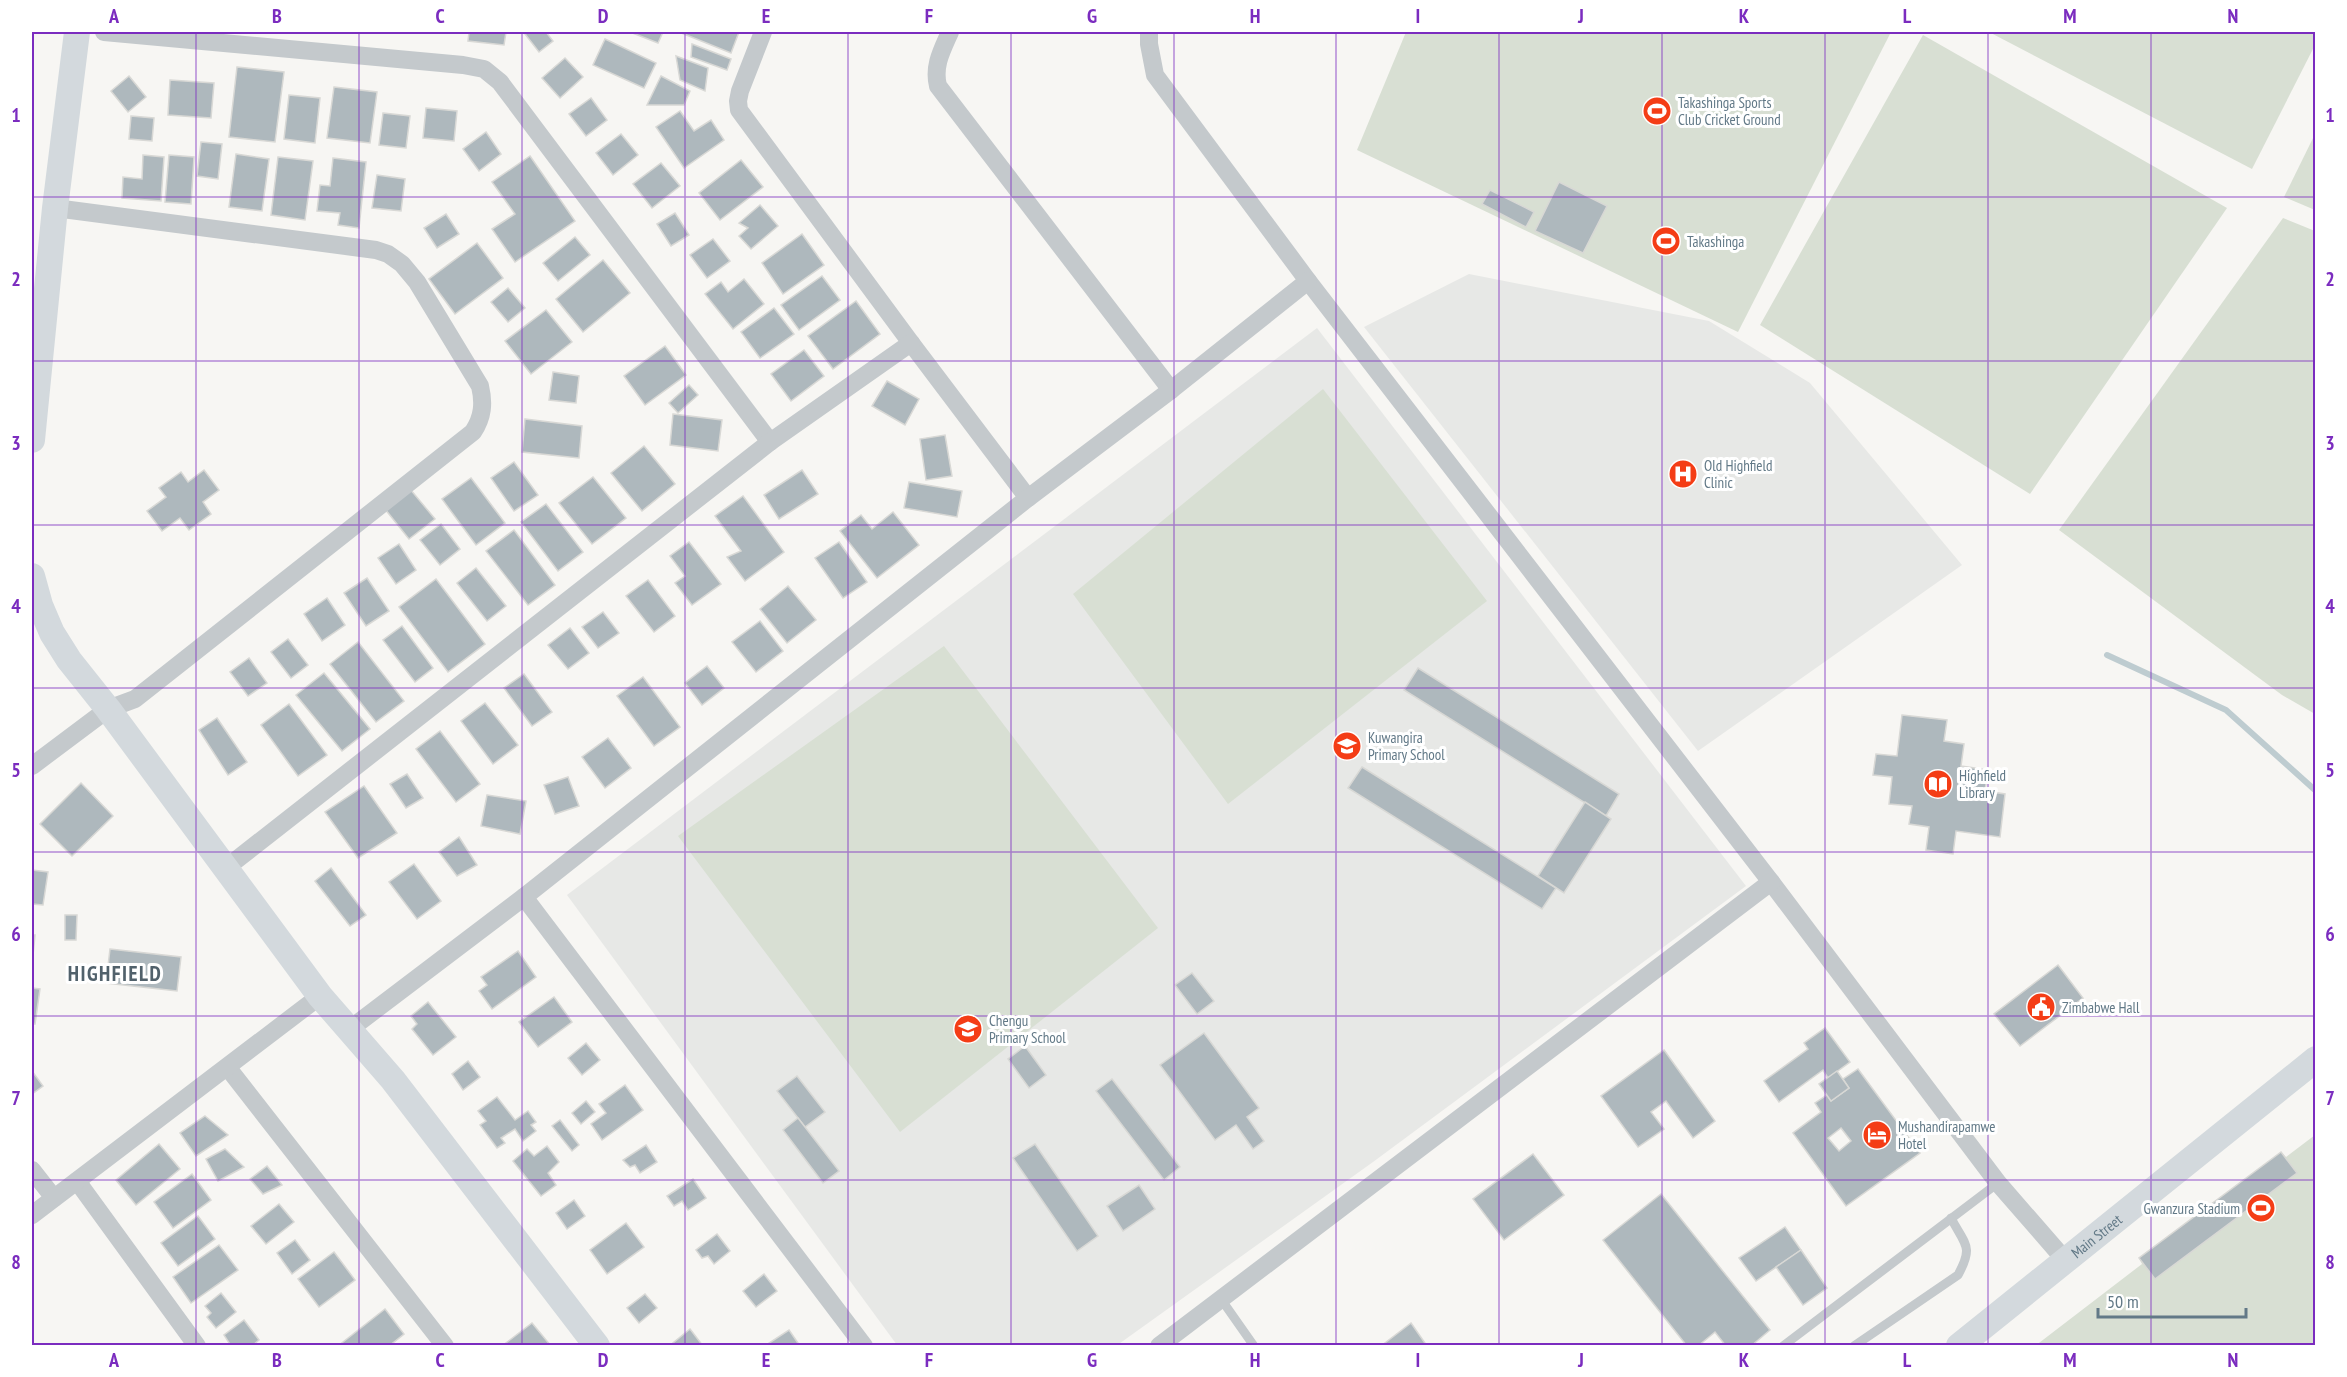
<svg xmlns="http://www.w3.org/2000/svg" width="2347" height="1377" font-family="'PT Sans Narrow',sans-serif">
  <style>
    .built { fill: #e7e8e6 }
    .green { fill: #d8dfd3 }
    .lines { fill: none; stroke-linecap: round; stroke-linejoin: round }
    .stream { stroke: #beccd0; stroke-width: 6 }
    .building { fill: #aeb8bd; stroke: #d8d8d5; stroke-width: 1.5; fill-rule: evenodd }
    .lane { stroke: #c4c9cc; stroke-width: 9 }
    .street { stroke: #c4c9cc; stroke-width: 18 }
    .secondary { stroke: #d3d9dd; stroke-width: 26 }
    .grid { fill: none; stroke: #7b2cbf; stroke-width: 1.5; stroke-opacity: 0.55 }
    .labels { text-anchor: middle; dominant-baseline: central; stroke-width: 6; stroke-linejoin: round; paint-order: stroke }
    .poi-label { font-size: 15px; fill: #627987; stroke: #fff; text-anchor: start }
    .street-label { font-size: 15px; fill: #627987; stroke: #fff }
    .district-label { font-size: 21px; font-weight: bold; letter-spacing: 1.5px; fill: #51616b; stroke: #fff }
    .neatline { fill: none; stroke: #7b2cbf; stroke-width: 2 }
    .grid-label { font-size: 20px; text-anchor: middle; font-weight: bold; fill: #7b2cbf }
  </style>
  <rect width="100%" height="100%" fill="#f7f6f3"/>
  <g class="built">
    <path d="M1469 274 1709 321 1810 383 1962 565 1698 751 1364 327Z"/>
    <path d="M1317 328 1746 886 1373 1162 1116 1346 897 1345 567 895Z"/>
  </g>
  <g class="green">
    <path d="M1406 32H1891L1738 332 1357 150Z"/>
    <path d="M1989 32H2315L2316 43 2252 169Z"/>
    <path d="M1923 35 2227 208 2030 494 1760 325Z"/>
    <path d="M2315 134V210L2284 197Z"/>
    <path d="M2283 218 2315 231V714L2282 695 2059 530Z"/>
    <path d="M1323 389 1487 601 1228 804 1073 594Z"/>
    <path d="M944 646 1158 928 900 1132 678 836Z"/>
    <path d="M2315 1135V1345L2035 1346 2142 1264 2139 1258 2281 1152 2286 1157Z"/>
  </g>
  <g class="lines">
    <path class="stream" d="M2107 655 2226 710 2316 791"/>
  </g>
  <g class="building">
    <path d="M469 32H506L504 45 468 41Z"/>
    <path d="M529 32H546L553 41 539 52 525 34Z"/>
    <path d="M630 32H663L658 43Z"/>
    <path d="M679 32H739L731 53Z"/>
    <path d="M605 39 656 63 644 88 593 65Z"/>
    <path d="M692 44 731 59 727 70 691 57Z"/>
    <path d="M676 56 708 68 705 91 680 80Z"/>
    <path d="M565 58 583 77 560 98 542 78Z"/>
    <path d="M237 67 284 72 275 142 229 137Z"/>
    <path d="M129 76 146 97 128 112 111 91Z"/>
    <path d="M661 76 690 91 684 105H647Z"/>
    <path d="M170 80 214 83 211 118 168 115Z"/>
    <path d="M334 87 377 92 370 143 327 138Z"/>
    <path d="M289 95 320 98 315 143 284 139Z"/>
    <path d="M591 98 607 120 586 136 569 114Z"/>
    <path d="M426 108 457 111 454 141 423 138Z"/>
    <path d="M680 111 694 131 711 120 724 140 684 168 656 127Z"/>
    <path d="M383 113 410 116 406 148 379 145Z"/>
    <path d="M131 116 154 118 152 141 129 139Z"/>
    <path d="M486 132 501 154 479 171 463 149Z"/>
    <path d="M621 134 638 155 613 175 596 153Z"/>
    <path d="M201 142 222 144 218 179 197 176Z"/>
    <path d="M236 154 269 159 262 211 229 207Z"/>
    <path d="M143 155 164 157 161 201 122 198 123 177 142 179Z"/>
    <path d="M169 155 194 157 191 204 165 202Z"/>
    <path d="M530 156 575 221 515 262 492 229 515 214 492 182Z"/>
    <path d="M278 157 313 161 305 220 271 215Z"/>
    <path d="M333 158 366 162 359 228 338 225 340 213 317 211 320 185 330 186Z"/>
    <path d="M741 160 763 187 720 220 699 193Z"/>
    <path d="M661 163 680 186 652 208 633 184Z"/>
    <path d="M377 175 405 179 401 211 372 208Z"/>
    <path d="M1559 182 1607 206 1583 253 1535 231Z"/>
    <path d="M1490 190 1534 212 1526 227 1482 204Z"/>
    <path d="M760 205 778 226 751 249 739 236 748 228 739 223Z"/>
    <path d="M675 213 689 235 671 246 657 224Z"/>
    <path d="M446 214 459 234 437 248 424 228Z"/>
    <path d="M802 234 824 265 783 294 762 263Z"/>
    <path d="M575 237 590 255 558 281 543 263Z"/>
    <path d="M713 239 730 261 707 278 690 255Z"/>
    <path d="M477 243 503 278 455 314 429 279Z"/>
    <path d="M603 260 630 293 583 332 556 299Z"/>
    <path d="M822 276 840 300 799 330 781 305Z"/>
    <path d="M744 279 764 304 733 329 705 294 721 282 728 292Z"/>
    <path d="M508 288 525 308 508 322 491 302Z"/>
    <path d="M856 301 880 334 833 369 808 336Z"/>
    <path d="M774 308 794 334 760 358 741 332Z"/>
    <path d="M546 310 572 342 531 374 505 341Z"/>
    <path d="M665 346 686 375 645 405 624 376Z"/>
    <path d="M804 350 824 376 791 401 771 374Z"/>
    <path d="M553 372 579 376 576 403 549 400Z"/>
    <path d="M887 381 919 399 905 425 872 406Z"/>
    <path d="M689 385 698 395 678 413 669 403Z"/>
    <path d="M673 414 722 420 718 451 670 445Z"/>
    <path d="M525 419 582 426 579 458 522 452Z"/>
    <path d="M945 435 952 476 926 480 920 439Z"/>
    <path d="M644 446 675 484 642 511 611 473Z"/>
    <path d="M514 462 538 495 514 511 491 478Z"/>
    <path d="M204 470 219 490 203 502 211 514 189 530 180 518 162 531 147 511 166 497 159 488 181 472 188 482Z"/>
    <path d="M802 470 818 494 779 519 764 495Z"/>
    <path d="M593 477 626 518 592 544 559 503Z"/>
    <path d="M471 478 505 523 476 545 442 499Z"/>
    <path d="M909 482 962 491 957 517 904 508Z"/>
    <path d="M410 489 435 519 409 539 385 509Z"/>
    <path d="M743 496 784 552 745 581 727 557 741 551 715 516Z"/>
    <path d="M546 504 583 552 558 571 521 522Z"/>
    <path d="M893 512 919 545 877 578 840 531 861 515 872 529Z"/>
    <path d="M441 524 460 549 440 565 420 540Z"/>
    <path d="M514 530 555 585 528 605 486 551Z"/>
    <path d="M689 542 721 584 692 605 675 583 685 576 670 556Z"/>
    <path d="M839 542 867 582 843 598 815 558Z"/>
    <path d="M399 544 416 570 396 584 378 558Z"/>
    <path d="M476 568 506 606 487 621 457 583Z"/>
    <path d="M367 578 389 611 366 626 344 593Z"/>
    <path d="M436 579 485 644 448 672 399 607Z"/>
    <path d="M648 580 675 616 654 632 626 596Z"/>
    <path d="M788 586 816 620 787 643 760 609Z"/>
    <path d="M327 598 345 625 322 641 304 614Z"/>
    <path d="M603 612 619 633 598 648 582 627Z"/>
    <path d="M760 621 783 651 756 672 732 642Z"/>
    <path d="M402 626 433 668 415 682 383 640Z"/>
    <path d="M570 628 589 653 568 669 548 645Z"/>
    <path d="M288 639 308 665 291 678 271 652Z"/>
    <path d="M358 642 404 701 376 722 330 664Z"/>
    <path d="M249 658 267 683 248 696 230 672Z"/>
    <path d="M707 666 724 688 702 705 685 683Z"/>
    <path d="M1418 668 1619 794 1606 816 1404 690Z"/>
    <path d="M324 673 370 729 342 751 296 695Z"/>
    <path d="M524 674 552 712 532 726 504 688Z"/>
    <path d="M643 677 680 727 654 746 617 696Z"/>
    <path d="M485 703 518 745 493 764 461 721Z"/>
    <path d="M289 704 327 755 298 776 261 725Z"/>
    <path d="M1902 715 1947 720 1944 741 1964 744 1961 766 1988 770 1985 791 2005 794 2000 837 1956 831 1953 854 1926 850 1929 827 1909 824 1912 806 1889 804 1892 777 1873 775 1876 754 1897 756Z"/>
    <path d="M217 718 247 762 228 775 199 730Z"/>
    <path d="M440 731 480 784 456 802 416 749Z"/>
    <path d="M608 738 631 768 605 788 582 757Z"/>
    <path d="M1362 767 1556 888 1542 909 1348 788Z"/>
    <path d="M407 774 423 798 406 808 390 784Z"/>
    <path d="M568 777 579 806 555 814 544 785Z"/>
    <path d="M81 783 113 816 72 856 40 824Z"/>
    <path d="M364 786 397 833 358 858 325 812Z"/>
    <path d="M487 795 526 801 520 834 481 826Z"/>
    <path d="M1585 802 1611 819 1564 893 1538 876Z"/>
    <path d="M459 837 477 865 457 876 439 852Z"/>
    <path d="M414 864 441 901 417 919 389 882Z"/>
    <path d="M331 868 366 915 350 926 315 881Z"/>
    <path d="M32 870 48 872 43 905 32 904Z"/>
    <path d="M65 915H77L76 940H65Z"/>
    <path d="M32 935H35L32 965Z"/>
    <path d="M110 949 181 957 177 991 106 983Z"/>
    <path d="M518 951 536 977 492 1009 479 991 487 985 481 977Z"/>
    <path d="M2058 965 2083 998 2020 1046 1994 1014Z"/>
    <path d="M1192 973 1214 1001 1197 1014 1175 985Z"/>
    <path d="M32 988 40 989 35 1024H32Z"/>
    <path d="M554 997 572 1022 538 1047 519 1022Z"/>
    <path d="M428 1002 456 1037 433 1055 412 1029 417 1024 411 1016Z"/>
    <path d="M1825 1028 1850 1062 1828 1078 1823 1070 1779 1102 1764 1081 1808 1049 1804 1043Z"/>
    <path d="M1204 1033 1259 1108 1247 1117 1264 1141 1253 1149 1236 1125 1215 1140 1160 1065Z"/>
    <path d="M586 1043 600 1060 582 1075 568 1058Z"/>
    <path d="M1025 1046 1046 1075 1029 1088 1008 1059Z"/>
    <path d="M1664 1050 1715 1121 1693 1138 1666 1101 1651 1112 1664 1129 1638 1147 1601 1096Z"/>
    <path d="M468 1061 480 1077 463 1090 452 1074Z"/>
    <path d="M1858 1069 1920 1153 1846 1206 1793 1133 1821 1112 1815 1103 1827 1095 1831 1101 1849 1088 1843 1079ZM1841 1128 1851 1141 1839 1151 1828 1138Z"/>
    <path d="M32 1071 43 1086 32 1094Z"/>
    <path d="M1837 1071 1849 1088 1831 1101 1819 1084Z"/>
    <path d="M797 1076 825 1112 805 1127 777 1091Z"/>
    <path d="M1112 1079 1180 1167 1164 1180 1096 1091Z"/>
    <path d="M625 1085 643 1110 602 1140 591 1124 606 1113 599 1104Z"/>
    <path d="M497 1097 515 1120 528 1111 536 1122 531 1125 536 1131 523 1141 515 1129 501 1138 505 1143 497 1148 480 1125 486 1121 478 1111Z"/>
    <path d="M586 1101 595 1112 581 1124 572 1113Z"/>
    <path d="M205 1116 228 1135 196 1156 180 1133Z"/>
    <path d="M798 1118 839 1171 823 1183 783 1130Z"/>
    <path d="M560 1120 579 1145 572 1151 552 1126Z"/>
    <path d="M159 1144 180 1169 136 1205 116 1180Z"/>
    <path d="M1035 1144 1098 1236 1077 1251 1013 1158Z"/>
    <path d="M646 1145 657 1162 640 1173 635 1165 630 1167 623 1160Z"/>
    <path d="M547 1146 559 1162 548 1173 556 1185 541 1196 513 1161 527 1149 534 1156Z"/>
    <path d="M225 1149 244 1167 218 1181 206 1159Z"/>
    <path d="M2281 1152 2297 1173 2155 1279 2139 1258Z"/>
    <path d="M1533 1154 1564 1195 1504 1240 1473 1199Z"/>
    <path d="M267 1166 282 1185 263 1194 250 1179Z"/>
    <path d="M192 1174 211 1200 173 1228 154 1202Z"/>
    <path d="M693 1179 706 1198 688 1210 682 1201 674 1206 667 1196Z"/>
    <path d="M1139 1185 1155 1209 1123 1231 1107 1206Z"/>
    <path d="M1661 1194 1770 1330 1751 1346H1726L1715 1332 1698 1346H1687L1603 1240Z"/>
    <path d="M574 1200 585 1216 567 1229 556 1213Z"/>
    <path d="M279 1204 294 1222 266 1244 251 1226Z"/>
    <path d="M198 1216 215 1239 178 1266 161 1243Z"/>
    <path d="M626 1223 644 1247 607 1274 590 1250Z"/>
    <path d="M1785 1227 1801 1250 1756 1281 1739 1258Z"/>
    <path d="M717 1234 730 1251 714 1264 708 1256 702 1258 696 1250Z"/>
    <path d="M295 1240 310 1260 292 1274 277 1253Z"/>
    <path d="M219 1245 238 1270 191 1303 173 1277Z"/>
    <path d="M1801 1250 1827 1288 1803 1305 1776 1267Z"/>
    <path d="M334 1252 355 1280 319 1307 298 1279Z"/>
    <path d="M764 1274 777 1291 756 1307 743 1291Z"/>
    <path d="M221 1293 236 1312 216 1328 207 1317 211 1313 205 1306Z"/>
    <path d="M645 1294 657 1308 639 1323 627 1308Z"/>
    <path d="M385 1309 404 1334 389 1346H338Z"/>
    <path d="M244 1320 259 1340 252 1346H231L224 1335Z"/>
    <path d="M532 1323 551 1346H502Z"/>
    <path d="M1411 1323 1427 1346H1381Z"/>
    <path d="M690 1329 703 1346H675L673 1343Z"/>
    <path d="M789 1330 800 1346 766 1345Z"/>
  </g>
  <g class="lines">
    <g class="lane">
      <path d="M1221 1299 1254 1346"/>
      <path d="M1783 1346 1998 1183"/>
      <path d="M1854 1346 1958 1275C1974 1246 1965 1245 1951 1218"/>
    </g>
    <g class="street">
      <path d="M104 32 463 65 484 69 500 82 770 442"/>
      <path d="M763 32 740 91 738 101 739 110 911 343 1028 498"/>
      <path d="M950 32C942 50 933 66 938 86L1171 390"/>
      <path d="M1149 32V44L1155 75 1308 281 1771 882 1998 1183 2065 1260"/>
      <path d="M32 766 108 709 135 699 473 432C483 417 484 403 480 386L417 282 402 264 388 254 376 250 55 208"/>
      <path d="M226 868 770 442 911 343"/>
      <path d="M524 897 864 1346"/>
      <path d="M350 1029 524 897 1028 498 1171 390 1308 281"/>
      <path d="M228 1068 445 1346"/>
      <path d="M32 1170 54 1198"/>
      <path d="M77 1181 197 1346"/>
      <path d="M32 1215 320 996"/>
      <path d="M1159 1346 1771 882"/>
    </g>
    <g class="secondary">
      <path d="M32 440 55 208 77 32"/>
      <path d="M32 576 40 605 52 633 69 660 108 709 320 996 393 1080 597 1346"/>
      <path id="s1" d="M1959 1346 2316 1059"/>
    </g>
  </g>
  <path class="grid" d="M196 32V1346M359 32V1346M522 32V1346M685 32V1346M848 32V1346M1011 32V1346M1174 32V1346M1336 32V1346M1499 32V1346M1662 32V1346M1825 32V1346M1988 32V1346M2151 32V1346M32 197H2316M32 361H2316M32 525H2316M32 688H2316M32 852H2316M32 1016H2316M32 1180H2316"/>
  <defs>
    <g id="stadium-disc" transform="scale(1.5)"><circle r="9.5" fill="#f43d16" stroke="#fff"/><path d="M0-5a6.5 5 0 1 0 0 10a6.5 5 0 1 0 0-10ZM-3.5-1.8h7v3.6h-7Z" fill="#fff"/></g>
    <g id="hospital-disc" transform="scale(1.5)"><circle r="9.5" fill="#f43d16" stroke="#fff"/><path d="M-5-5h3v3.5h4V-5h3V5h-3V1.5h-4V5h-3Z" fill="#fff"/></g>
    <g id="school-disc" transform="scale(1.5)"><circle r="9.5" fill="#f43d16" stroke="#fff"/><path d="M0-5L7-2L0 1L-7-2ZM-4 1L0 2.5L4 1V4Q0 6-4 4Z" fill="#fff"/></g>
    <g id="library-disc" transform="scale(1.5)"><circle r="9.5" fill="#f43d16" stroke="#fff"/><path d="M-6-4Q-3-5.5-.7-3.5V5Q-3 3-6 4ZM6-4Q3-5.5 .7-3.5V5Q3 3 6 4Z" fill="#fff"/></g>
    <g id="civic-disc" transform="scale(1.5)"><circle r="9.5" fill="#f43d16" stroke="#fff"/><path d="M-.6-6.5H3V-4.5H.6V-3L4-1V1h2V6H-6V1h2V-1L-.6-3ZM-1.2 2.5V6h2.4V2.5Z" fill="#fff"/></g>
    <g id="hotel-disc" transform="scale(1.5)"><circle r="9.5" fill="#f43d16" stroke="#fff"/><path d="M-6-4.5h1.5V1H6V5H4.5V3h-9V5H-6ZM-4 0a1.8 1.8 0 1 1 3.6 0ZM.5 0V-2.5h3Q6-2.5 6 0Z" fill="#fff"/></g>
  </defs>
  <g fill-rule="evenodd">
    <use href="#stadium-disc" x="1657" y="111"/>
    <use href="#stadium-disc" x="1666" y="241"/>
    <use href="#hospital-disc" x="1683" y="474"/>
    <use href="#school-disc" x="1347" y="746"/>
    <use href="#library-disc" x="1938" y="784"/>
    <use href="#civic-disc" x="2041" y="1007"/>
    <use href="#school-disc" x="968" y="1029"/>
    <use href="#hotel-disc" x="1877" y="1135"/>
    <use href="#stadium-disc" x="2261" y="1208"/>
  </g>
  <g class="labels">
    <g class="poi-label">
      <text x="1678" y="102">Takashinga Sports<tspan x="1678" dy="17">Club Cricket Ground</tspan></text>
      <text x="1687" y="241">Takashinga</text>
      <text x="1704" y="465">Old Highfield<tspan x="1704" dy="17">Clinic</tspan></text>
      <text x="1368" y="737">Kuwangira<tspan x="1368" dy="17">Primary School</tspan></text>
      <text x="1959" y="775">Highfield<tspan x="1959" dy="17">Library</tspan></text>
      <text x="2062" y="1007">Zimbabwe Hall</text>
      <text x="989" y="1020">Chengu<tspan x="989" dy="17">Primary School</tspan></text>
      <text x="1898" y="1126">Mushandirapamwe<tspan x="1898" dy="17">Hotel</tspan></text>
      <text x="2240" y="1208" text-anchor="end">Gwanzura Stadium</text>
    </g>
    <g class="street-label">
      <text stroke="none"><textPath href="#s1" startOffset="176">Main Street</textPath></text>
    </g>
    <g class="district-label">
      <text x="115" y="973">HIGHFIELD</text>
    </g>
  </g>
  <rect width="2347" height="1377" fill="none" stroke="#ffffff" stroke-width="66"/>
  <path d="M2098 1308v9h148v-9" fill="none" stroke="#627987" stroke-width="3"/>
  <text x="2107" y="1308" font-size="18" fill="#627987" stroke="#ffffff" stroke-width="4.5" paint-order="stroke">50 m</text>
  <rect x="33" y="33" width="2281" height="1311" class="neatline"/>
  <g class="grid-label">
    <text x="114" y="23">A</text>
    <text x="277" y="23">B</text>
    <text x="440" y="23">C</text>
    <text x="603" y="23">D</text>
    <text x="766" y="23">E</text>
    <text x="929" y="23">F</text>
    <text x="1092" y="23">G</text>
    <text x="1255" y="23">H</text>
    <text x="1418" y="23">I</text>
    <text x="1581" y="23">J</text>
    <text x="1744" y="23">K</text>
    <text x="1907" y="23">L</text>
    <text x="2070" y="23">M</text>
    <text x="2233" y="23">N</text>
    <text x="16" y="122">1</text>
    <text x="2330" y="122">1</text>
    <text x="16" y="286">2</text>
    <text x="2330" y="286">2</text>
    <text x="16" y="450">3</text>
    <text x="2330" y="450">3</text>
    <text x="16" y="613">4</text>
    <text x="2330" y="613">4</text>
    <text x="16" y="777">5</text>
    <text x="2330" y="777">5</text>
    <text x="16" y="941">6</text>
    <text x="2330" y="941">6</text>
    <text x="16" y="1105">7</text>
    <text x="2330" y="1105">7</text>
    <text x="16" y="1269">8</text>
    <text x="2330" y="1269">8</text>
    <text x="114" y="1367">A</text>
    <text x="277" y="1367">B</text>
    <text x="440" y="1367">C</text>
    <text x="603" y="1367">D</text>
    <text x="766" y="1367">E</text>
    <text x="929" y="1367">F</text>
    <text x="1092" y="1367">G</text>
    <text x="1255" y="1367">H</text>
    <text x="1418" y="1367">I</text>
    <text x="1581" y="1367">J</text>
    <text x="1744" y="1367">K</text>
    <text x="1907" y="1367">L</text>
    <text x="2070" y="1367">M</text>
    <text x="2233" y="1367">N</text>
  </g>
</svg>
